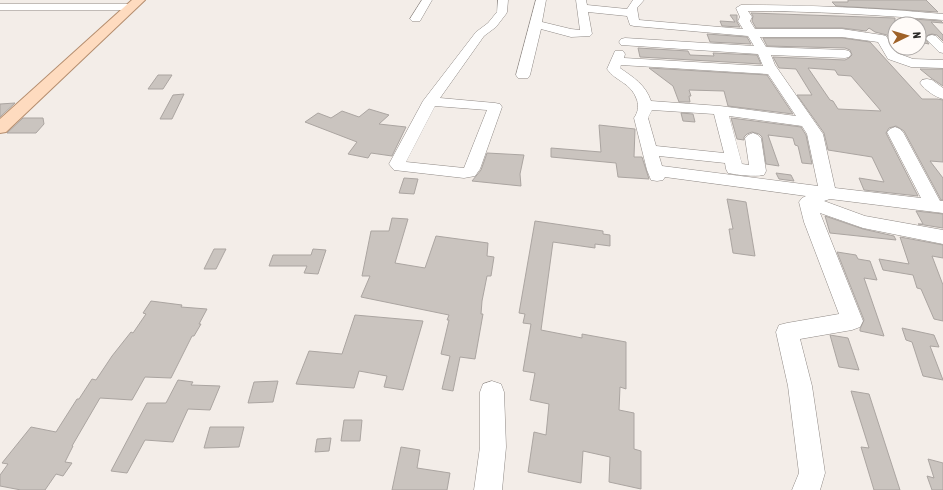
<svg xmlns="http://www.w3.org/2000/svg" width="943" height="490" font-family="'Asap Condensed',sans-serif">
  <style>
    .building { fill: #cac4bf; stroke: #aba5a1; fill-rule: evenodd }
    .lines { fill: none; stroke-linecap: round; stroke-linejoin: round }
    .minor-casing { stroke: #908a86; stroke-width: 1 }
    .major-casing { stroke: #b48d6e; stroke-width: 2 }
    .minor { fill: #fff; fill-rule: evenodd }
    .major { fill: #fedbbf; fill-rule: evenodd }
  </style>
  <rect width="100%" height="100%" fill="#f3ede8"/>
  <g class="building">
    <path d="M848 0H926L938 12 836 6 832 2H848Z"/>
    <path d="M751 13 895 18V47L887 35 875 32 869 28 866 31 842 28H756L752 21 753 16Z"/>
    <path d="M730 15H737V22L740 27 722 26 720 21 735 22Z"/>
    <path d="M900 18 941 21 943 23 931 22 943 35V41L937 35 932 34 928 35 925 38 929 44 924 43 919 38V24H905Z"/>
    <path d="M707 34 747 37 751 44 710 42Z"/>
    <path d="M763 38H842L870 42 922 99H937L943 100V162L930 161 943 178V200H941L904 131 896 126 889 128 886 133 918 196 864 190 859 178 884 182 872 157 828 150 824 133 797 95H812L796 69 779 68 773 57 845 60 849 58 852 55 850 50 845 48 767 46ZM808 68 835 70 838 75 851 76 881 111 838 109 833 101 830 100Z"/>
    <path d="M638 48 688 51 690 55 714 56 713 53 757 55 761 64 640 57Z"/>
    <path d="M649 68 767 75 793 114 728 106 724 91 689 90 691 96H689L690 102H679L673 86Z"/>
    <path d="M920 69H943V86L931 78Z"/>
    <path d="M158 75H172L163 89H148Z"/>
    <path d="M184 94 172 119H160L173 95Z"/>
    <path d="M15 103 0 117V104Z"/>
    <path d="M369 109 389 115 379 124 406 127 392 156 371 153 368 158 348 154 357 142 305 122 318 113 331 118 342 111 359 117Z"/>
    <path d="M681 113 693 114 695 122 683 121Z"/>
    <path d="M23 118H43L44 124 36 133H7Z"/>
    <path d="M731 118 801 127 806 135 812 164 802 163 798 146 795 145 793 138 768 135 779 166 766 164 762 137 759 134 752 132 747 134 744 137V140L737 139Z"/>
    <path d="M599 125 635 129 634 157H642L649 179 618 177 616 163 551 157V148L601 152Z"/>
    <path d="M487 153 524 155 520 174 521 186 472 181 481 170Z"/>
    <path d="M776 173 791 175 794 181 779 179Z"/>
    <path d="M404 178 418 179 414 194 399 193Z"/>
    <path d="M727 199 746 202 755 256 733 253 729 229H733Z"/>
    <path d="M916 211 943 214V228L918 224H923Z"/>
    <path d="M825 216 863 229 894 236 896 240 830 233Z"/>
    <path d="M392 218 408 219 395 263 425 268 436 236 488 243 487 256 494 257 491 276H487L482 301 481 314H483L475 359 460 357 453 391 442 389 450 356 441 354 449 320H447L449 315 361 297 370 276H362L371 231H389Z"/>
    <path d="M535 221 603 231V234L610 235V246L595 244V248L553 242 541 330 582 338V334L626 342V389L620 387 619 410 634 413V449L641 451V489L609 482 610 457 583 451 581 483 528 472 534 432 546 435 549 404 530 400 535 373 523 371 531 324 523 323 525 314 519 313Z"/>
    <path d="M900 237 943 245V258L932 256 943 285V321L934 319 921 289 917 288 913 275 883 270 879 259 909 264Z"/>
    <path d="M214 249H226L216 269H204Z"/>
    <path d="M313 249 326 250 318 274 304 273 307 266H269L273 255H311Z"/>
    <path d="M837 252 856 255 858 259 870 261 877 280 864 278 884 336 860 331V329L864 320Z"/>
    <path d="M151 301 182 305 181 307 207 309 199 324H201L194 336H192L171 378 145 377 132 400 100 398 72 446H73L65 462 72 463 63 476 56 474 45 490H21L0 486V475L8 464 2 463 31 427 56 432 77 399H79L92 379 96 380 112 356 131 332 133 333 146 314 143 313Z"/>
    <path d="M355 315 423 321 403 390 384 387 387 376 359 371 354 388 296 384 309 351 342 354Z"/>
    <path d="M902 328 934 335 939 347 930 346 943 380 923 376 912 342 906 340Z"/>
    <path d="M830 335 848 338 859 370 839 367Z"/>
    <path d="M178 380 193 382 191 385 220 386 210 410 188 409 173 442 145 440 127 473 111 471 147 403H166Z"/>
    <path d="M278 381 273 402 248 403 254 382Z"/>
    <path d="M851 391 869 394 900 490H874L861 447 869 448Z"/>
    <path d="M344 420H362L360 441H341Z"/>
    <path d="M210 427H244L239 447 204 448Z"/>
    <path d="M331 438 329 451 315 452 317 439Z"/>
    <path d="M401 447 420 450 417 468 450 473 447 490H392Z"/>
    <path d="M928 459 943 463V490H932L927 476 934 478Z"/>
  </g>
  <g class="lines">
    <g class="minor-casing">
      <g id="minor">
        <path d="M422 0H432L420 21H412L410 19Z"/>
        <path d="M498 0H508L507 12 506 14 496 27 484 36 440 98 495 103 500 104 502 107 480 169 475 176 464 178 394 170 389 164 423 101 476 32 488 23 497 12ZM435 106 487 110 464 168 406 162Z"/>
        <path d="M536 0H546L542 22 571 29 580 30 576 0H586L587 5 627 9 633 0H644L637 8 639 20 743 29 738 21 740 17 736 8 741 5C809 5 876 8 943 14V20C878 15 813 11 748 11L752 17 750 21 755 29H842L882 35 886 36 897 53 913 59 943 60V68L911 67 888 59 878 42 842 37H760L766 47 845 50 849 51 851 54 849 57 845 58 771 55 775 65 823 134 835 188 921 198 887 132 890 129 895 127 900 129 903 132 940 201H943V213L830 199 824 201 865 216 943 230V244L863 228 820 213 863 321 860 327 852 330 800 339 812 386 825 473 820 490H792L799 473 788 386 776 332 779 325 787 323 839 314 804 222 799 202 802 198 806 196 665 177 663 180 657 181 651 180 647 170 634 118C638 112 639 107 637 100 631 82 616 82 607 69L615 51H623L625 54 624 58 763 66 758 54 621 45 619 42 621 39 625 38 754 46 748 36 634 26 630 25 627 16 588 12 592 34 590 36 571 37 541 29 530 75 528 78H518L516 75ZM621 65 768 74 796 116 720 106 651 101C645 84 634 78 620 68ZM652 110 714 114 724 153 656 146 648 118ZM729 116 802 126 807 134 818 186 662 166 659 156 725 163 726 169 728 173C738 175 754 177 764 175L766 171 761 138 758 135 753 133 748 135 745 138 749 165 742 164Z"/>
        <path d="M0 4H131L136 7 131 10H0Z"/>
        <path d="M932 35 936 36 943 43V53L939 52 926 39 928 36Z"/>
        <path d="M927 79 932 80 943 88V99C935 97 925 90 920 83L922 80Z"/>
        <path d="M492 381 501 384 504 392 506 447 502 490H474L480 447V392L483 384Z"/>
      </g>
    </g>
    <g class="major-casing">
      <path id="major" d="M132 0H145L6 132 0 133V119Z"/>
    </g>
    <use href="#minor" class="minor"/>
    <use href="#major" class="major"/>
  </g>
  <g transform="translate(907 36) rotate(85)"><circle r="19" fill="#fffbf8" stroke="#aba7a5"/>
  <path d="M0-3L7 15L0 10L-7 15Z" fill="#9f6127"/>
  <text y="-6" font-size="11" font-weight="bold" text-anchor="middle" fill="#2c2a28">N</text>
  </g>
</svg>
